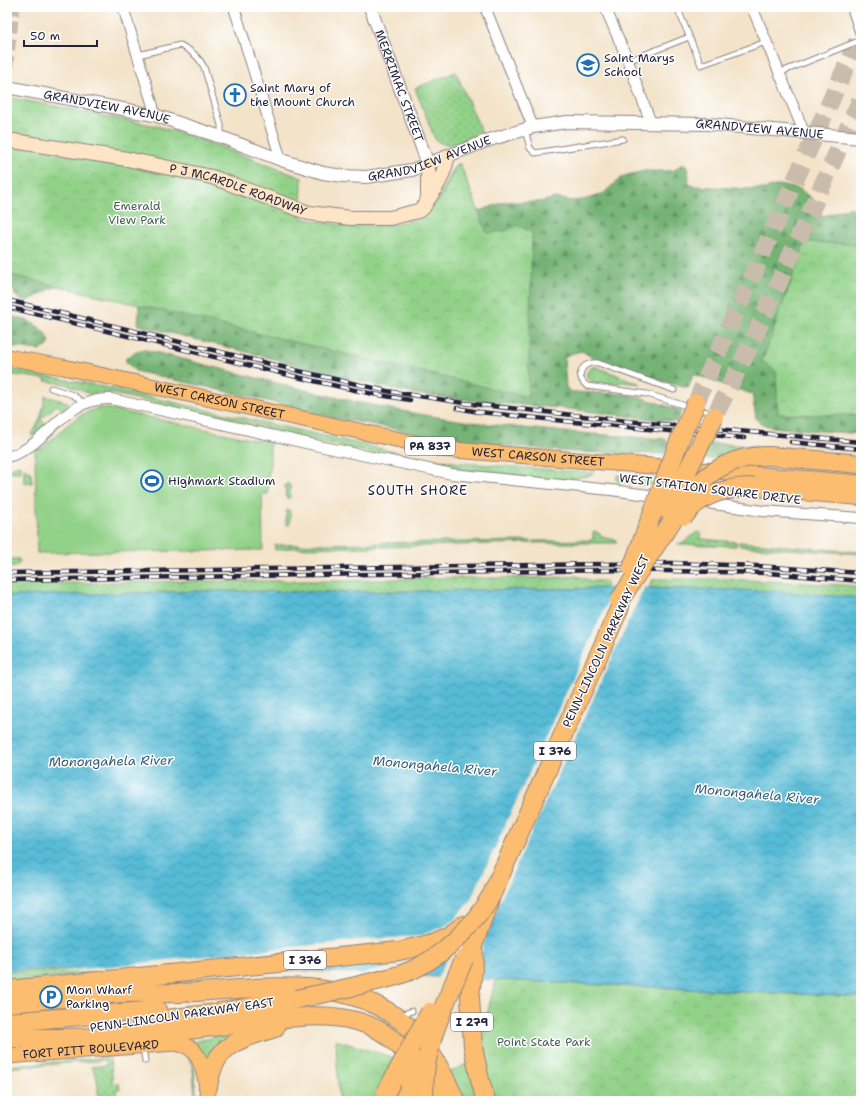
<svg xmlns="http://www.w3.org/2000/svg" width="868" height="1108" font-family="'Shantell Sans',sans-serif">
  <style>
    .grass { fill: url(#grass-dots); stroke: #5a7a62 }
    .forest { fill: url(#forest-firs); stroke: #4c6a58 }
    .park { fill: url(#park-crowns); stroke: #5a7a62 }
    .pitch { fill: #92d188; stroke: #5a7a62 }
    .water { fill: url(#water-waves); stroke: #3c6e88 }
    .pier { fill: #f3e3c9 }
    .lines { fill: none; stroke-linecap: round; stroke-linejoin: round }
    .tertiary-tunnel { stroke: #c9bcad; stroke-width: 12; stroke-dasharray: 12 6; stroke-linecap: butt }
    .motorway-tunnel { stroke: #c9bcad; stroke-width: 18; stroke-dasharray: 18 9; stroke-linecap: butt }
    .service-casing { stroke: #8a8282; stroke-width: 7 }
    .minor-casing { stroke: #8a8282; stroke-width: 12 }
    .tertiary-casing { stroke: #8a8282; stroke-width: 14 }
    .secondary-casing { stroke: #8a8282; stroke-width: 16 }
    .primary-casing { stroke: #8a8282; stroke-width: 17 }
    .motorway-casing { stroke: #8a8282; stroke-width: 20 }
    .service { stroke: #fff; stroke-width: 5 }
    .minor { stroke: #fff; stroke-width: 10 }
    .tertiary { stroke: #fff; stroke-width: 12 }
    .secondary { stroke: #fee5c5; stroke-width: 14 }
    .primary { stroke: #fcbd6f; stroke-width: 15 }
    .motorway { stroke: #fcbd6f; stroke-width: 18 }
    .rail-casing { stroke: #22223b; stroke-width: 4.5 }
    .rail { stroke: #fff; stroke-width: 3; stroke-dasharray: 9; stroke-linecap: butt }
    .motorway-bridge-casing { stroke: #8a8282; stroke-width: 20; stroke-linecap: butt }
    .motorway-bridge { stroke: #fcbd6f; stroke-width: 18 }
    .labels { text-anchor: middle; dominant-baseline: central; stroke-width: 3; stroke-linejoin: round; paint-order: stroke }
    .shield { fill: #fff; stroke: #646476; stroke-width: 1 }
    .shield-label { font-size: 11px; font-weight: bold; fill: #22223b }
    .poi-label { font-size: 12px; fill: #22223b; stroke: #fff; text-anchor: start }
    .street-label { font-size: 12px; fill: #22223b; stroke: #fff }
    .park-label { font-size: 12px; fill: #495f56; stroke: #fff }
    .neighbourhood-label { font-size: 13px; letter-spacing: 1px; fill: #22223b; stroke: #fff }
    .water-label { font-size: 13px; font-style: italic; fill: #375f79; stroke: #fff }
  </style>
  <defs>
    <pattern id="grass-dots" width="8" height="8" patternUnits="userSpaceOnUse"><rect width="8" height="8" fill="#92d188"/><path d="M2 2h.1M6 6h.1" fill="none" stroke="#7eb376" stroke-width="1.8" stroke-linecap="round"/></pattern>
    <pattern id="forest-firs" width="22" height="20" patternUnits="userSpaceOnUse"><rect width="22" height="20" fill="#75b374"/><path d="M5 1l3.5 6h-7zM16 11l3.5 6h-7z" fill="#609160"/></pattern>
    <pattern id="park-crowns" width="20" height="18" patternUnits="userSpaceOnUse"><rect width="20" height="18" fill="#92d188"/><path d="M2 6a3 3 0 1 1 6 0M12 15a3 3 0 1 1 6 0" fill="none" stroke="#7eb376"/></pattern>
    <pattern id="water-waves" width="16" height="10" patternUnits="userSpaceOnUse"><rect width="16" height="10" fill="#57bbd6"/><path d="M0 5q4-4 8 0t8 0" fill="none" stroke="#4898af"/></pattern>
  </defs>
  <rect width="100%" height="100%" fill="#fff"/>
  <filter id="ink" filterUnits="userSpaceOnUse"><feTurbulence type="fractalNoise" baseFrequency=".025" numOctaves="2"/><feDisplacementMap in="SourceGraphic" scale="8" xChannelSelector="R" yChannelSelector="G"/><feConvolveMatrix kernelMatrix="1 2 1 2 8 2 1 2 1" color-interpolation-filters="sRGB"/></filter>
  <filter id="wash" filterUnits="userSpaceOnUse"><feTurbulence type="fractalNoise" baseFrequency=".012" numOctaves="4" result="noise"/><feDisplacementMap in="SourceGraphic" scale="16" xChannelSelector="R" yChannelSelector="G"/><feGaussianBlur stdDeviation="0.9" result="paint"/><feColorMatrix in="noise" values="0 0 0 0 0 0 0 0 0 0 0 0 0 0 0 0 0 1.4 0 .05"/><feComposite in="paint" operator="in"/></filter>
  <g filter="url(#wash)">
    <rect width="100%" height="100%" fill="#f3e3c9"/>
    <g class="grass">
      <path d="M456 72 482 133C468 138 447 152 435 139L415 88Z"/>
      <path d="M593 367H596L641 384 619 382 618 384 591 382 587 378C586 373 588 369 593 367Z"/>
      <path d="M7 368 109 388 413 456 452 462 594 473 589 476 558 480 449 468 398 459 302 438 267 428 123 396 108 393 90 394 66 384 45 381 46 379 7 374Z"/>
      <path d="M45 396 67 402 68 405 62 410 57 405 41 419 46 425 33 436 31 435C40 423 43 411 45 396Z"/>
      <path d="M19 465V467H21V472H7V467L9 469Z"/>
      <path d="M24 468 31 472 32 483 24 482Z"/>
      <path d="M617 475 659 478 656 486 617 481Z"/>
      <path d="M288 483 290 486V497L288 499 286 497 285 485Z"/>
      <path d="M287 510 290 511V524L288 525 286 524V512Z"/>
      <path d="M595 531 605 538 616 540V543H533V541L593 540V532Z"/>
      <path d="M697 532 701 533V539L737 542 736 546 678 544 686 541Z"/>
      <path d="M531 541V543L381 547 380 543Z"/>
      <path d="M739 542 859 552 861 546V554L740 546Z"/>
      <path d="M378 543V547L290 548 275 550V545Z"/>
      <path d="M7 559H19L20 563 15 567 7 568Z"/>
      <path d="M576 576 592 581H604L607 585 605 588 341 592 210 591 7 596V584L195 581H344L425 578H553Z"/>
      <path d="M658 579H726L861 586V598L770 591 650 588V583L652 580Z"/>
      <path d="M248 1029 209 1069 194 1042Z"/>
      <path d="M110 1057 113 1084H119L120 1089H116L117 1101H97C99 1089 99 1077 91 1067L107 1065 106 1060 7 1068V1066Z"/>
      <path d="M188 1057 194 1067 197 1101H195L193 1068Z"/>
    </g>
    <g class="forest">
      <path d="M7 148 300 220 349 227 390 226 419 220 431 210 452 170 457 164H460L478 210 480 211 504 202H541L555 198 573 201 583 200 603 194 615 183 624 176 644 171H673L682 164 686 165C690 171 688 176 689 184L693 186 749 189H765L779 185 800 189 813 200 816 205 817 212 819 215 822 216 828 215 848 208H861V434L771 427C765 425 759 424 756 418L752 394 693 374 689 387H683L597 360 582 351 569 354 564 359 566 388 572 392 624 394 646 399 682 411 677 422 560 408 486 402 416 394 358 381 267 357 138 325 139 309 138 299 59 285 27 301C7 298 17 284 7 276Z"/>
      <path d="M7 316C25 318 42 324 50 342L47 347 39 350 7 346Z"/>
      <path d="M140 350H146C229 370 312 394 396 410 485 427 575 433 664 439L669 442 670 445 666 452 661 454 573 452 518 447 440 439 371 424 338 419 256 398 135 371 126 362V358Z"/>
      <path d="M709 443 755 446 760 449C741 454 722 461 702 458Z"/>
    </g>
    <g class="park">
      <path d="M7 97 157 126 199 139 302 178 301 218 339 225H388L422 218 442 198 455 168 460 164 487 233 506 231 516 225 532 232 528 397 7 274Z"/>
      <path d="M805 242 861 245V415L778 414 776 371 762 362Z"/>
      <path d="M121 971 7 982V972Z"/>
      <path d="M496 980 861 997V1101H339L336 1040 394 1058 401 1083 414 1084 450 1072 481 1057C484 1031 488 1006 496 980Z"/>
    </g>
    <path class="pitch" d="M105 408 260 441 261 439 270 441V472H268V494H262L263 550 37 553 35 449 42 448C61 432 78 409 105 408Z"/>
    <path class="water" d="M640 588 770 591 861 598V997L288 970H7V596L210 591 341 592Z"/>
    <path class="pier" d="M615 586H645L497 907 485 938 481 954V981L437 979 449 954 411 978 356 975 382 969 413 956 231 972H55L361 940 419 936 445 926 453 921 469 902 475 891Z"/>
  </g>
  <g filter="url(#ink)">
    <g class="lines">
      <path class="tertiary-tunnel" d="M7 68 14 7"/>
      <g class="motorway-tunnel">
        <path d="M696 403 703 386 861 33"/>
        <path d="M717 411 753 340 861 99"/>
      </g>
      <g class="service-casing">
        <g id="service">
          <path d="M677 7 701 65 766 42"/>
          <path d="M138 55 180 45C190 50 199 56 204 67L221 125V137"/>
          <path d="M628 61 689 37"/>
          <path d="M779 73 861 40"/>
          <path d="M525 130 530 148 535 153 623 139"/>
          <path d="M51 388 73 395 84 403"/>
          <path d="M674 390 598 363C582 361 574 376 587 386L647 394 699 410 712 413"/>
          <path d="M400 1015 412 1011"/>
          <path d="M143 1047 145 1061"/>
        </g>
      </g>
      <g class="minor-casing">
        <g id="minor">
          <path d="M123 7 153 106 154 115"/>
          <path d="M234 7 281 160"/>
          <path d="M485 7 533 127"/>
          <path d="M605 7 628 61 651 123"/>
          <path d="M752 7 804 132"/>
          <path d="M852 7 861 34"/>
          <path d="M7 457C48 447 60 398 111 399L319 446 452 474 611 490 663 497"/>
          <path d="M700 502 763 511 861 518"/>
        </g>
      </g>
      <g class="tertiary-casing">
        <g id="tertiary">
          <path id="s1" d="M370 7 428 164"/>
          <path id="s2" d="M7 87 154 115 221 137 281 160 323 173 343 176 366 177 412 170 486 141 533 127 567 122 707 124 861 138"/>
        </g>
      </g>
      <g class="secondary-casing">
        <g id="secondary">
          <path id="s3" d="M7 140 127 159 212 177 309 213 351 218H390L418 211 423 208 428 199V164"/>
          <path d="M429 198C438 186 445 171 448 156"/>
        </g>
      </g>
      <g class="primary-casing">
        <g id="primary">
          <path id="s4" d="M7 357 63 367 442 449 861 483"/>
          <path id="s5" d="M7 1056 175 1043C180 1044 185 1045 190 1048 203 1057 208 1086 208 1101"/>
        </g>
      </g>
      <g class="motorway-casing">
        <g id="motorway">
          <path d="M769 456 861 464"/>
          <path d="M755 487 861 496"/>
          <path d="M7 990 399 951C422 946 445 942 463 925"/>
          <path d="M7 1003C47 1000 88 995 128 993 145 992 162 994 179 993 250 990 332 973 395 1016 425 1036 441 1069 456 1101"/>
          <path d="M7 1022 158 1010"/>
          <path d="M141 1022 208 1014 297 999"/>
          <path d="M7 1038C49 1038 92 1039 134 1035 171 1032 208 1028 245 1023 286 1019 328 1009 368 1025 401 1038 421 1071 438 1101"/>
          <path d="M208 1087C214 1044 238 1040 275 1028"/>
          <path d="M403 1101 409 1088"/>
          <path d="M486 1101 480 1080 473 1047 470 997 474 959 473 946 491 896 620 607"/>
        </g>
      </g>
      <use href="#service" class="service"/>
      <use href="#minor" class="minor"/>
      <use href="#tertiary" class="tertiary"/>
      <use href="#secondary" class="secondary"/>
      <use href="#primary" class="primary"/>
      <use href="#motorway" class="motorway"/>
      <g class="rail-casing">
        <g id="rail">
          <path d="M7 300 299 371 387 391 464 403 627 421 861 442"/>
          <path d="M7 307 314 381 373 394 410 400"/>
          <path d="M457 408 479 412 574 422 744 438"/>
          <path d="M791 442 861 449"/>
          <path d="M7 573 672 563 757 566 861 573"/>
          <path d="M7 580 616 570 769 573 861 581"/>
        </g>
      </g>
      <use href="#rail" class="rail"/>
      <g class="motorway-bridge-casing">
        <g id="motorway-bridge">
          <path d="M668 510 714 417"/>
          <path d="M684 516C688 512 692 506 697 503 713 491 736 487 755 487"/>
          <path d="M632 568 680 439 696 403"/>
          <path d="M619 601 690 494C709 469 737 455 769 456"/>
          <path d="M297 999C320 994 344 989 368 983 386 979 404 975 420 966 448 951 475 923 491 896"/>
          <path d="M409 1088 421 1061"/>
          <path d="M386 1092 430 1012"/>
          <path d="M425 1101C419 1053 446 1003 464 959"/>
        </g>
      </g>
      <use href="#motorway-bridge" class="motorway-bridge"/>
    </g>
  </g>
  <defs>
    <g id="school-ring" transform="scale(1.15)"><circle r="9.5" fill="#fff" stroke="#1f6fb2" stroke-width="1.5"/><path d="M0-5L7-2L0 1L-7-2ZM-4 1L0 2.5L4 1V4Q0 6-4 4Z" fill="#1f6fb2"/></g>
    <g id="church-ring" transform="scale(1.15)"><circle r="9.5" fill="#fff" stroke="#1f6fb2" stroke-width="1.5"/><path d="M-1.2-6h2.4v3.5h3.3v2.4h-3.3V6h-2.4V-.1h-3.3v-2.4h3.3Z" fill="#1f6fb2"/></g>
    <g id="stadium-ring" transform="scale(1.15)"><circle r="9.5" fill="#fff" stroke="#1f6fb2" stroke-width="1.5"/><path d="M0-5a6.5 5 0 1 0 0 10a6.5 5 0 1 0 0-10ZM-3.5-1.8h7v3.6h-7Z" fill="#1f6fb2"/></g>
    <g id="parking-ring" transform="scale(1.15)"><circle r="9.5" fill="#fff" stroke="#1f6fb2" stroke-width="1.5"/><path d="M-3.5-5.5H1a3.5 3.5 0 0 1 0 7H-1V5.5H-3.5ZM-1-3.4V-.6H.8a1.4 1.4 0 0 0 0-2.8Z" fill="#1f6fb2"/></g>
  </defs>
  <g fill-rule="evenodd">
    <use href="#school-ring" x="588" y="65"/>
    <use href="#church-ring" x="235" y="95"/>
    <use href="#stadium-ring" x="152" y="481"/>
    <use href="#parking-ring" x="51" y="997"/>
  </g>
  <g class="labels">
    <g class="shield">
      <rect x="405" y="437" width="50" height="18" rx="3"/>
      <rect x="534" y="742" width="42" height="18" rx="3"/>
      <rect x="284" y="951" width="42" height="18" rx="3"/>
      <rect x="451" y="1013" width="42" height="18" rx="3"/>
    </g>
    <g class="shield-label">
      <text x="430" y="446">PA 837</text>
      <text x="555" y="751">I 376</text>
      <text x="305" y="960">I 376</text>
      <text x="472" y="1022">I 279</text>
    </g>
    <g class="poi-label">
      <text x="604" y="58">Saint Marys<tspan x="604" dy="14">School</tspan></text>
      <text x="250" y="88">Saint Mary of<tspan x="250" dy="14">the Mount Church</tspan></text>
      <text x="168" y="481">Highmark Stadium</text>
      <text x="66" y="990">Mon Wharf<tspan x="66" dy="14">Parking</tspan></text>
    </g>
    <g class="street-label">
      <text stroke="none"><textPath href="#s1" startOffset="84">MERRIMAC STREET</textPath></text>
      <text stroke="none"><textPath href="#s2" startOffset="102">GRANDVIEW AVENUE</textPath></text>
      <text stroke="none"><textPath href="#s2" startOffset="774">GRANDVIEW AVENUE</textPath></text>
      <text stroke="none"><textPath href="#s2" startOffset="438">GRANDVIEW AVENUE</textPath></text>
      <text stroke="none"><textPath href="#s3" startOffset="237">P J MCARDLE ROADWAY</textPath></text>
      <text stroke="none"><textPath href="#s4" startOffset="217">WEST CARSON STREET</textPath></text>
      <text stroke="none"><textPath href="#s4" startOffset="541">WEST CARSON STREET</textPath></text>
      <text transform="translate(710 489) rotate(7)">WEST STATION SQUARE DRIVE</text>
      <text transform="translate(606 641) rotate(-65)">PENN-LINCOLN PARKWAY WEST</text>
      <text transform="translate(182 1015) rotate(-8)">PENN-LINCOLN PARKWAY EAST</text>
      <text stroke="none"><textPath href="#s5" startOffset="84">FORT PITT BOULEVARD</textPath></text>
    </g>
    <g class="park-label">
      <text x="137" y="206">Emerald<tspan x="137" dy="14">View Park</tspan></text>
      <text x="544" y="1042">Point State Park</text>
    </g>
    <g class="neighbourhood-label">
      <text x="418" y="490">SOUTH SHORE</text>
    </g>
    <g class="water-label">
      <text transform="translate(111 761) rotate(-1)">Monongahela River</text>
      <text transform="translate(435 766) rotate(5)">Monongahela River</text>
      <text transform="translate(757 794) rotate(5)">Monongahela River</text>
    </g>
  </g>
  <rect width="868" height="1108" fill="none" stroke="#fff" stroke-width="24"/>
  <path d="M24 40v6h73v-6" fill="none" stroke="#22223b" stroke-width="2"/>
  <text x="30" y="40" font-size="12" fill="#22223b" stroke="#ffffff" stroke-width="3" paint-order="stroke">50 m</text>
</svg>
